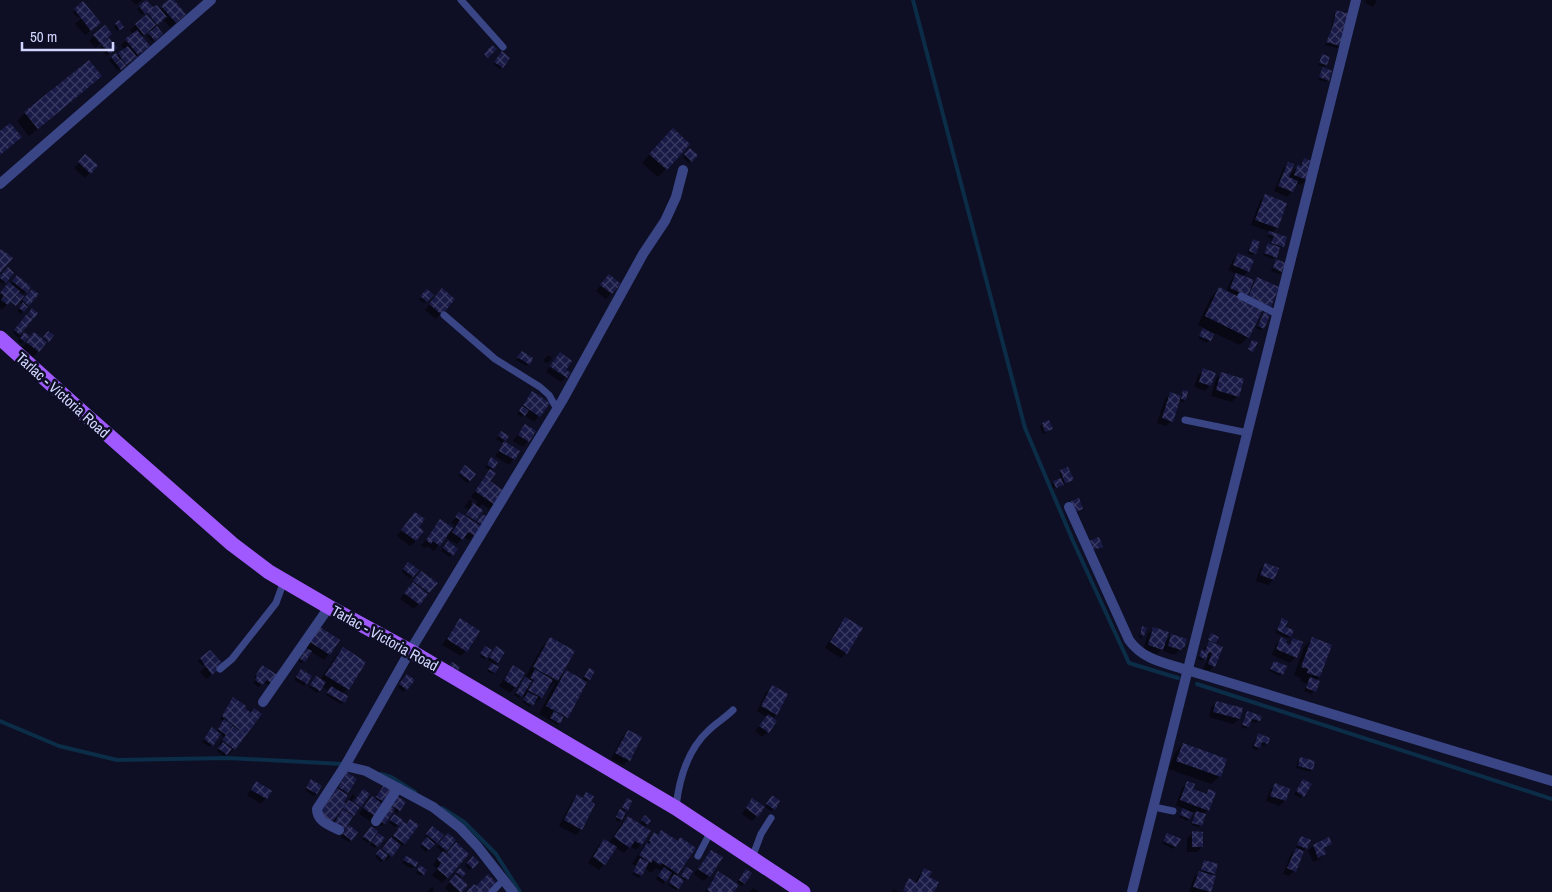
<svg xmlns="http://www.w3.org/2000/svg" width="1552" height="892" font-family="'Archivo Narrow',sans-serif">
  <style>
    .shadow { fill: #0007 }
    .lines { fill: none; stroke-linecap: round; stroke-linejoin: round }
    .stream { stroke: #0b2d47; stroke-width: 4 }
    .building { fill: url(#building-cross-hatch) }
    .lane { stroke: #394585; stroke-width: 7 }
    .street { stroke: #394585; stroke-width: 10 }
    .primary { stroke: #9f59ff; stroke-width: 15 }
    .labels { text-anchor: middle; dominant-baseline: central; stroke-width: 5; stroke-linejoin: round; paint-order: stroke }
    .street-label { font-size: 15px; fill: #d2d6ff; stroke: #0e0f25 }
  </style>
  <defs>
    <pattern id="building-cross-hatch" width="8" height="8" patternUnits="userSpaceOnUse" patternTransform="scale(1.25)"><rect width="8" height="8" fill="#1a1a46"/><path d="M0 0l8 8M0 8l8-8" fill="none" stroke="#3a3b62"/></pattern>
  </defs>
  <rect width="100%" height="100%" fill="#0e0f25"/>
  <g class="shadow">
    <path d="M131 0H142L136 5Z"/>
    <path d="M170 0H173L179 20 170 27 163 20 155 26 162 34 152 42 147 36 151 32 150 30 141 37 143 51 118 71 109 60 125 50 121 45 133 34 130 30 157 6 159 10Z"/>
    <path d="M1364 0H1377L1373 7 1365 3 1366 1Z"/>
    <path d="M147 1 151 7 142 15 137 9Z"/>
    <path d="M83 3 88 9 78 18 73 12Z"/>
    <path d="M90 11 94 28 85 35 75 24Z"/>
    <path d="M1336 12 1339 46 1337 48 1325 45 1331 30 1334 14Z"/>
    <path d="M119 22 122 26 117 31 114 27Z"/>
    <path d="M94 36 104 40 95 48 89 41Z"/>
    <path d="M103 44 115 48 107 56 100 47Z"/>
    <path d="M500 55 502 67 500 69 493 64Z"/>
    <path d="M1322 56 1326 64 1324 67 1318 65 1320 58Z"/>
    <path d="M1323 69 1328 80 1326 82 1318 80Z"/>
    <path d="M101 76 29 136 17 121 25 113Z"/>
    <path d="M664 138 666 169 658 177 642 163Z"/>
    <path d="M690 149 696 155 689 163 683 157Z"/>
    <path d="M86 156 96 165 85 178 74 168Z"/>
    <path d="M1305 160 1306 180 1301 185 1296 183 1292 191 1287 197 1274 191 1283 169 1288 163 1289 175Z"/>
    <path d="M1265 196 1286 204 1277 228 1271 233 1285 238 1282 246 1279 248 1273 259 1263 255 1266 247 1270 245 1272 239 1267 237 1270 232 1251 225 1260 201Z"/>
    <path d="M1254 241 1255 253 1252 255 1247 253Z"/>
    <path d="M1238 254 1248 271 1242 277 1254 282 1257 278 1270 306 1264 312 1261 310 1248 337 1240 345 1214 333 1207 343 1198 338 1204 328 1198 325 1211 297 1219 289 1226 292 1231 280 1237 274 1228 270 1233 260Z"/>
    <path d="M1276 260 1281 272 1279 274 1271 271Z"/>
    <path d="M13 273 3 284 0 282V278Z"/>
    <path d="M17 277 30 287 23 294 17 289V292L2 310 0 308V294Z"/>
    <path d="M604 281 619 284 606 299 596 291Z"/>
    <path d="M32 290 37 294 21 314 17 311 22 304 20 303Z"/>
    <path d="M427 291 432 295 424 303 419 299Z"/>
    <path d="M437 295 441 314 436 319 425 310Z"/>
    <path d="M30 312 36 313 22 332 30 338 42 340 46 335 52 336 33 357 22 348 28 340 26 339 22 344 18 341 20 339 13 333Z"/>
    <path d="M1264 314 1263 328 1261 330 1256 328Z"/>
    <path d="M519 355 529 364 526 366 516 360Z"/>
    <path d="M548 355 552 358 548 363 545 362 543 361Z"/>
    <path d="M549 367 563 376 565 370 566 377 561 382 546 372Z"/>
    <path d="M1204 370 1210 385 1205 391 1194 387 1198 375Z"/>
    <path d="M1221 374 1237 397 1232 402 1211 396 1216 379Z"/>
    <path d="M1184 391 1185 399 1183 402 1178 400 1171 421 1166 426 1157 423 1165 399 1170 394 1180 397Z"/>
    <path d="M533 393 548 404 534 422 524 415 522 417 517 414 527 398Z"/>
    <path d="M1042 424 1051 429 1043 434 1040 427Z"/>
    <path d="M525 426 534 431 528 441 523 447 513 441Z"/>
    <path d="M499 435 507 436 503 442 519 452 509 465 495 456 504 444 496 439Z"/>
    <path d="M489 461 493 468 490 471 489 482 494 504 489 509 482 504 478 509 481 510 473 522 476 524 480 518 487 519 469 540 463 537 457 544 445 537 434 551 427 546 425 548 421 546 440 521 453 529 455 525 451 523 459 513 465 517 469 510 464 507 470 499 472 501 471 503 475 506 478 502 471 497 485 476 490 470 485 467Z"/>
    <path d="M463 469 470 481 467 483 458 475Z"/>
    <path d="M1061 471 1072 479 1053 489 1051 485 1061 478 1059 474Z"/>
    <path d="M410 519 417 527 416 541 410 546 397 536Z"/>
    <path d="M446 545 452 555 450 557 441 551Z"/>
    <path d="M1265 564 1277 569 1273 580 1268 585 1256 581 1260 569Z"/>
    <path d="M406 566 417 570 410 579 402 572Z"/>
    <path d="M416 578 429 592 414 609 400 599Z"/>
    <path d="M845 619 846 653 841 658 825 648 840 624Z"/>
    <path d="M1282 619 1284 628 1290 636 1288 638 1275 633Z"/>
    <path d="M460 620 466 651 461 656 442 645 455 625Z"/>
    <path d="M1142 628 1143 636 1141 638 1139 637V633Z"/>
    <path d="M1154 628 1164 643 1171 635 1183 647 1174 655 1163 651 1164 647 1157 654 1143 650 1148 633Z"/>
    <path d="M315 633 329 654 324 660 310 651 302 663 298 661Z"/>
    <path d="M1211 635 1215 642 1213 644 1214 666 1209 671 1203 669 1208 658 1205 657 1202 661 1198 659 1200 653 1209 643 1207 642Z"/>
    <path d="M551 638 558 679 566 671 582 680 589 669 593 672 566 717 558 725 539 714 556 681 548 689 547 688 541 698 536 703 534 702 530 707 522 702 525 697 522 695 519 698 514 695 523 681 528 680 529 678 526 676 542 647Z"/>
    <path d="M1281 639 1285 644 1288 645 1294 640 1302 643 1296 657 1290 663 1272 655 1276 644Z"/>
    <path d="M1312 639 1319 677 1315 681 1318 682 1312 694 1304 691 1307 684 1300 681 1301 678 1294 675 1304 647Z"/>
    <path d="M343 648 348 689 343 694 344 702 341 704 326 695 329 691 322 686 317 693 309 687 314 680H320L335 657Z"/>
    <path d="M483 650 486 657 484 659 479 656Z"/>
    <path d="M494 650 497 662 494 665V672L492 674 487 671 493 663 488 660Z"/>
    <path d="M209 651 213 656 202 666 198 661Z"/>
    <path d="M216 657 217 670 206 679 200 672Z"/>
    <path d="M1274 662 1282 674 1280 676 1269 671Z"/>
    <path d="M513 667 515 687 510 693 499 686 508 672Z"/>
    <path d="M260 669 278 676 270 686 264 682 259 687 253 683 256 679 254 678Z"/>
    <path d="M301 670 306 683 304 686 294 680Z"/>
    <path d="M405 678 413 680 403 692 398 687Z"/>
    <path d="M772 687 776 714 772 719 768 732 762 737 755 731 767 717 757 711 766 692Z"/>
    <path d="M231 701 238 715 260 714 234 749 229 754 227 753 224 756 217 751 220 748 218 746 224 737 220 734 210 747 202 742 210 731 216 732 224 721 220 719Z"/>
    <path d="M1217 702 1241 709 1239 719 1233 724 1209 717 1211 707Z"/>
    <path d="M1247 712 1260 717 1256 723 1250 721 1246 729 1241 727 1245 714Z"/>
    <path d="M628 731 629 760 623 765 611 759 623 736Z"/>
    <path d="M1259 735 1269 738 1264 746 1260 744 1257 750 1252 748 1256 737Z"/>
    <path d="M1183 744 1220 776 1211 784 1169 769 1175 753Z"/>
    <path d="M1300 758 1312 769 1310 772 1296 768 1298 761Z"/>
    <path d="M348 774 356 779 345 795 334 818 335 819 342 811 353 794 355 796 351 802 353 804 363 790 360 806 351 816 329 828 334 822 333 821 326 828 315 820 332 796 342 779Z"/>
    <path d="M256 783 271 791 261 804 247 795Z"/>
    <path d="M309 783 316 794 314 796 305 790Z"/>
    <path d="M1187 783 1192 790 1205 795 1209 791 1208 810 1204 814 1201 825 1199 827 1191 825 1194 815 1196 813 1192 812 1187 821 1179 817 1184 809 1176 805 1182 788Z"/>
    <path d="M1301 783 1303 796 1301 798 1294 794Z"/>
    <path d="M1275 785 1288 790 1285 801 1279 806 1266 801 1270 790Z"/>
    <path d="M382 789 383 801 375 816 370 821 359 814 366 803 372 797 375 800Z"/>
    <path d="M587 794 590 802 594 804 581 829 576 835 559 826 572 801 577 796 582 799Z"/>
    <path d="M394 799 404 802 397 813 393 810 382 826 379 824Z"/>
    <path d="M770 799 774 809 771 811 765 807Z"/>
    <path d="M627 800 631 802 619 822 615 820Z"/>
    <path d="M752 800 757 816 752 821 742 814Z"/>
    <path d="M628 817 641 826 642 824 640 823 645 817 650 821 643 828 649 832 641 844 636 850 630 846 624 853 615 847 604 864 599 870 588 863 599 845 604 840 609 843 622 823Z"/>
    <path d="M392 818 398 825 395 827 389 823Z"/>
    <path d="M410 821 405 843 399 848 398 847 386 861 384 860 381 862 375 857 389 842 398 828 403 823 406 825Z"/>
    <path d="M432 828 442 836 426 852 420 847 427 839 425 837Z"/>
    <path d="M347 829 351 840 349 842 341 837Z"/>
    <path d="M369 830 370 841 368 843 362 839Z"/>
    <path d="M661 831 677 842 680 839 677 873 675 876 680 879 684 871 687 879 685 881 683 880 676 890 668 885 672 878 669 876 663 884 656 879 662 871 656 868 651 873 645 868 639 878 632 874 636 866 632 864 642 849 655 834 657 836Z"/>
    <path d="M1193 833 1202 847 1197 852H1187V838Z"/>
    <path d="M448 834 454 840 443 853 437 847Z"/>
    <path d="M1165 836 1175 847 1173 849 1162 843Z"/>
    <path d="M376 837 377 846 375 848 370 845Z"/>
    <path d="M1329 839 1331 844 1323 850 1325 854 1320 859 1313 862 1308 851 1313 846Z"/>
    <path d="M1299 840 1309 841 1294 871 1289 876 1283 874 1291 854 1297 848H1296Z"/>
    <path d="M451 849 468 854 442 883 432 875 437 869 433 865 438 858 446 855Z"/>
    <path d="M711 851 709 876 703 881 694 874Z"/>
    <path d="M473 858 478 862 470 870 465 866Z"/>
    <path d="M404 859 416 863 412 869 402 863Z"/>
    <path d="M1205 861 1214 873 1212 876 1215 877 1210 892H1189L1194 877 1200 872 1203 864Z"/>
    <path d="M418 869 423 874 421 876 416 873Z"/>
    <path d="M460 869 464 873 459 879 461 892H449L445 888 456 876 455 875Z"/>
    <path d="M925 869 932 892H908L903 889 907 882 915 883 919 875Z"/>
    <path d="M746 871 750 874 742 886 738 884 733 892H705L713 878 718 873 736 884Z"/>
    <path d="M432 887 434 890 432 892H427Z"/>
    <path d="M753 888 760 892H749Z"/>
    <path d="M894 889 899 892H891Z"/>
  </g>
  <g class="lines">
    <g class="stream">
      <path d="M913 0 1025 428 1073 541 1129 663 1178 678"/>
      <path d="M1197 684 1552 799"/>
      <path d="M0 721 59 746 117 760 228 758 343 764"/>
      <path d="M381 774 391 777 415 792"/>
      <path d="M442 808 464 822 496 854 520 892"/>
    </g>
  </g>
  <g class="building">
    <path d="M146 0 153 7 157 5 167 17 157 25 147 12 145 14 139 6Z"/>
    <path d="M168 0H174L186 14 176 23 161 6Z"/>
    <path d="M83 1 101 23 91 31 74 9Z"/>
    <path d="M1336 10 1350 14 1340 46 1326 42 1333 26Z"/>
    <path d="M147 14 156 25 144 35 135 24Z"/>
    <path d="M119 20 124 27 120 30 115 23Z"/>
    <path d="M105 25 112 34 103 42 109 38 117 48 110 54 93 35Z"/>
    <path d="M157 26 163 34 155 41 148 33Z"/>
    <path d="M137 30 150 46 138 55 125 39Z"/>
    <path d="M492 45 497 49 488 58 484 54Z"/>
    <path d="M128 46 137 57 126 65 118 53Z"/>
    <path d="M502 51 510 58 503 68 494 62Z"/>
    <path d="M116 53 120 59 115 63 111 56Z"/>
    <path d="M1322 54 1330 57 1327 65 1319 63Z"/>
    <path d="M121 59 126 66 121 70 116 63Z"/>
    <path d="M89 60 102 76 38 129 24 112Z"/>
    <path d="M1323 67 1332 71 1329 81 1319 77Z"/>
    <path d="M10 123 22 137 0 155V131Z"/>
    <path d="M673 128 690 144 667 170 649 154Z"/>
    <path d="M690 148 698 155 692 162 684 154Z"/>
    <path d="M85 154 98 165 91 174 78 162Z"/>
    <path d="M1304 158 1314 162 1307 180 1294 175 1298 164 1301 166Z"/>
    <path d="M1288 162 1294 164 1289 177 1298 181 1293 192 1278 186Z"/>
    <path d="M1265 194 1287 203 1278 228 1255 220Z"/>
    <path d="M1269 231 1287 237 1284 247 1271 243 1274 236 1268 234Z"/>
    <path d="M1253 239 1260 242 1256 254 1249 251Z"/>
    <path d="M1268 243 1280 247 1277 258 1264 253Z"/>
    <path d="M1 249 13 258 0 273V251Z"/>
    <path d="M1238 253 1254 260 1249 272 1233 265Z"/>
    <path d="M1276 259 1286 263 1282 272 1273 268Z"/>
    <path d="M8 267 14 273 6 283 0 278V276Z"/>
    <path d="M1236 273 1254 280 1248 296 1230 288Z"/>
    <path d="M609 274 621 284 612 294 600 285Z"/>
    <path d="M17 275 31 287 27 293 12 281Z"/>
    <path d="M1257 277 1279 287 1271 307 1248 297Z"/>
    <path d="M9 282 20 291 8 305 1 300 4 296 0 293Z"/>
    <path d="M1219 287 1263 309 1249 338 1205 316Z"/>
    <path d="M442 288 455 299 442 315 429 304Z"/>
    <path d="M32 289 39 294 29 306 22 300Z"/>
    <path d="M427 289 434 295 427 302 420 296Z"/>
    <path d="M19 293 24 296 16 306 11 302Z"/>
    <path d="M23 302 28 307 24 312 19 308Z"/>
    <path d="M32 308 38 313 34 319 28 314Z"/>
    <path d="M1264 312 1270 315 1264 329 1258 326Z"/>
    <path d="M27 314 33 319 20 335 14 330Z"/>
    <path d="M1203 328 1214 334 1211 341 1199 336Z"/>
    <path d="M48 331 54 335 49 342 43 337Z"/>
    <path d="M24 332 30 336 25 342 20 338Z"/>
    <path d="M34 332 47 342 39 352 26 342Z"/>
    <path d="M1252 340 1258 342 1253 352 1248 349Z"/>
    <path d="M522 351 533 358 530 365 517 357Z"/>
    <path d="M560 352 572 361 566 370 571 373 567 378 550 366Z"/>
    <path d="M1203 368 1216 373 1211 386 1199 382Z"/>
    <path d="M1221 372 1244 379 1239 397 1216 390Z"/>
    <path d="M1183 390 1188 391 1186 400 1181 399Z"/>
    <path d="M532 391 550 403 540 417 523 405Z"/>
    <path d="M1170 392 1181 396 1173 422 1162 418Z"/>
    <path d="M522 406 529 410 525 416 519 411Z"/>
    <path d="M1049 420 1053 429 1045 432 1042 423Z"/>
    <path d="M525 424 536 431 529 442 518 435Z"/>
    <path d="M501 431 509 436 506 441 498 436Z"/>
    <path d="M504 441 520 451 515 460 499 451Z"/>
    <path d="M491 457 498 462 494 469 487 465Z"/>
    <path d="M465 465 476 474 470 481 459 473Z"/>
    <path d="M1068 467 1074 480 1065 483 1060 470Z"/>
    <path d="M490 469 496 473 490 481 504 491 495 505 475 491Z"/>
    <path d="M1061 478 1064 485 1056 488 1053 481Z"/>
    <path d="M1079 498 1083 509 1075 512 1071 501Z"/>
    <path d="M473 503 483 510 476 521 466 515Z"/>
    <path d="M415 512 425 519 419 527 424 531 416 541 401 530Z"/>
    <path d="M459 512 481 526 475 536 468 532 463 540 452 532 460 520 455 517Z"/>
    <path d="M482 514 489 518 483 526 477 522Z"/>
    <path d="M440 519 453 528 440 546 433 541 431 544 426 540Z"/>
    <path d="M1099 537 1103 547 1093 550 1089 541Z"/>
    <path d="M448 541 458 549 453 556 443 548Z"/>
    <path d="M408 562 419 570 413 577 403 569Z"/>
    <path d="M1265 563 1279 568 1274 580 1260 575Z"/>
    <path d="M421 571 438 583 429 593 413 581Z"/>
    <path d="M413 582 428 594 420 605 404 593Z"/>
    <path d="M845 617 863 628 847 654 830 642Z"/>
    <path d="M460 618 480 631 467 652 447 639Z"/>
    <path d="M1282 618 1288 621 1285 627 1294 630 1291 637 1277 630Z"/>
    <path d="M1142 626 1147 628 1144 636 1140 635Z"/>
    <path d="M320 627 340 640 330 655 310 642Z"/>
    <path d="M1153 627 1169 632 1163 650 1148 645Z"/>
    <path d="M1211 633 1219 637 1216 643 1208 640Z"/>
    <path d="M1171 634 1187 639 1184 648 1182 647 1181 650 1168 646Z"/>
    <path d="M550 637 575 651 558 681 533 667Z"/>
    <path d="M1281 637 1287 640 1286 643 1290 645 1293 638 1303 642 1297 658 1276 649Z"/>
    <path d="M1312 637 1332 645 1320 677 1307 673 1308 669 1301 667Z"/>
    <path d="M1209 641 1223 647 1215 667 1208 664 1212 653 1209 652 1206 660 1199 656 1202 649 1205 651Z"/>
    <path d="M485 646 492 650 487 658 480 654Z"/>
    <path d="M496 646 505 652 498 663 489 657Z"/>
    <path d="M343 647 366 662 349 690 325 675Z"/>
    <path d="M306 648 312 651 305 662 300 659Z"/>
    <path d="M210 650 224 665 212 675 200 658Z"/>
    <path d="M1274 661 1287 666 1283 675 1270 669Z"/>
    <path d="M452 662 460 667 457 672 449 667Z"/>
    <path d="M492 663 499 667 495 673 488 669Z"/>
    <path d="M262 665 279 676 274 685 267 680 262 685 255 680 257 676 256 675Z"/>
    <path d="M513 665 525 673 516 688 504 680Z"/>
    <path d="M589 668 595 671 590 680 584 677Z"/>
    <path d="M301 669 312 676 307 684 296 677Z"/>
    <path d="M535 669 553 680 542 698 528 690 534 680 530 678Z"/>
    <path d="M566 670 587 682 568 718 546 706Z"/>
    <path d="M407 674 415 680 407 690 399 684Z"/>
    <path d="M316 676 326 682 320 691 310 685Z"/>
    <path d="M525 677 532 681 522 697 516 693Z"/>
    <path d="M1310 677 1320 681 1316 692 1306 688Z"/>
    <path d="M772 685 788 694 777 715 761 706Z"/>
    <path d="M331 686 348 696 345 703 327 693Z"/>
    <path d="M528 692 538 697 533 706 523 700Z"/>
    <path d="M233 697 246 706 245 708 251 713 254 708 262 714 246 735 222 716Z"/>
    <path d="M1216 701 1243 708 1240 719 1213 712Z"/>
    <path d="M554 711 564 717 560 724 550 718Z"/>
    <path d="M1247 711 1262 716 1260 721 1252 719 1249 727 1242 725Z"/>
    <path d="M768 714 777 721 769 733 759 726Z"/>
    <path d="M224 719 233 725 226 735 218 729Z"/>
    <path d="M233 726 246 735 235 750 222 740Z"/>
    <path d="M212 727 221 734 213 746 204 739Z"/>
    <path d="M628 730 642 737 630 761 615 753Z"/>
    <path d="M1258 733 1270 738 1268 744 1262 742 1260 748 1254 746Z"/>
    <path d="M223 742 232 749 227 755 218 748Z"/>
    <path d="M1183 743 1227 759 1221 777 1176 761Z"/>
    <path d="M1300 757 1315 761 1313 770 1298 766Z"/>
    <path d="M347 772 357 779 348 793 338 787Z"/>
    <path d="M311 779 322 786 317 794 306 788Z"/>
    <path d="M1303 779 1312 784 1304 797 1296 791Z"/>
    <path d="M256 781 272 791 267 799 251 790Z"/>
    <path d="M1187 781 1195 784 1193 789 1207 794 1208 789 1216 792 1209 811 1180 800Z"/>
    <path d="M1275 783 1290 789 1286 801 1270 796Z"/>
    <path d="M384 785 392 790 384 802 376 797Z"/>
    <path d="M337 788 348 795 344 802 346 803 332 823 319 815Z"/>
    <path d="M363 789 370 794 361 807 354 802Z"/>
    <path d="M586 792 594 796 591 802 595 804 582 830 564 820 577 794 583 798Z"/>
    <path d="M396 795 406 802 400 811 390 805Z"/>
    <path d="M772 795 780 801 775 810 766 804Z"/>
    <path d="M372 796 384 805 376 817 363 808Z"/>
    <path d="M627 798 632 801 628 811 622 808Z"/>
    <path d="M752 798 765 807 758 817 746 808Z"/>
    <path d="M349 800 360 807 354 816 343 808Z"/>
    <path d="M390 806 395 809 385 824 380 821Z"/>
    <path d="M1183 808 1193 813 1190 819 1180 815Z"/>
    <path d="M343 809 353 816 345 830 334 823Z"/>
    <path d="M620 809 626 812 622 820 616 817Z"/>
    <path d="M1196 811 1206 814 1202 826 1192 823Z"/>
    <path d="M394 814 403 820 399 826 390 820Z"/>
    <path d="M645 815 651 821 648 825 641 820Z"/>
    <path d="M628 816 651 831 642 845 635 841 630 848 614 837Z"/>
    <path d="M410 819 419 825 405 844 393 836 403 821 407 824Z"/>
    <path d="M349 825 358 832 352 841 343 834Z"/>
    <path d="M371 826 378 831 371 842 363 837Z"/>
    <path d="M432 826 444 835 437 843 426 834Z"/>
    <path d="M661 830 678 841 680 837 696 848 678 874 662 863 660 865 653 860 651 863 639 855 647 843 649 844 651 842 649 841 654 832 658 835Z"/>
    <path d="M1192 831 1203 832V847H1192Z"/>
    <path d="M378 833 385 838 378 847 372 842Z"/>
    <path d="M448 833 456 840 447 851 438 844Z"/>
    <path d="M1167 833 1181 839 1176 847 1163 841Z"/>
    <path d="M1301 836 1311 840 1307 849 1297 845Z"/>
    <path d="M391 837 401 845 392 857 382 849Z"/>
    <path d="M427 837 435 844 429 850 421 844Z"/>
    <path d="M1329 837 1332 844 1324 848 1326 854 1318 858 1313 845Z"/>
    <path d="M604 839 617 847 605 865 593 857Z"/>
    <path d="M456 842 469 854 448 878 437 869 441 863 437 859 443 851 453 859 447 853Z"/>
    <path d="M1296 848 1304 851 1296 872 1287 868Z"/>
    <path d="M380 849 388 855 384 861 376 854Z"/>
    <path d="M711 850 723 857 710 877 698 869Z"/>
    <path d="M406 856 418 862 416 867 403 860Z"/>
    <path d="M473 856 479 862 473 869 467 863Z"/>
    <path d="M640 858 649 862 642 876 633 872Z"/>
    <path d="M1204 860 1218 864 1215 874 1201 870Z"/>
    <path d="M420 865 427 870 424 875 417 870Z"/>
    <path d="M664 867 672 873 666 882 658 876Z"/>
    <path d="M686 867 693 871 688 880 681 876Z"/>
    <path d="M460 868 466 873 462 877 456 872Z"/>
    <path d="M924 868 932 872 929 877 939 882 934 892H906L903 890 909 878 917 883Z"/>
    <path d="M746 869 752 873 745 884 739 880Z"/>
    <path d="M718 871 739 885 734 892H710L707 890Z"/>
    <path d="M1199 871 1216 876 1211 892 1193 887Z"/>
    <path d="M456 874 468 885 462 892H460L449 882Z"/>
    <path d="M488 874 497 883 488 892H466L474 884 476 886Z"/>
    <path d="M674 874 684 880 679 889 669 883Z"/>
  </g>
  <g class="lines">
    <g class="lane">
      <path d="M461 0 503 47"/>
      <path d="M1241 296 1277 314"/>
      <path d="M444 315 495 359 540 387 549 395 557 409"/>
      <path d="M1185 420 1248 433"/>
      <path d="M220 669 232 659 276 603 284 581"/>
      <path d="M676 807C679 780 688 749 709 730 716 723 725 718 733 710"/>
      <path d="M1154 807 1173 811"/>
      <path d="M698 856 711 831"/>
      <path d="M752 858 761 834 771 818"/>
      <path d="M492 892 504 879"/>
    </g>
    <g class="street">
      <path d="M0 184 211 0"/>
      <path d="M1069 507 1129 640C1143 660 1165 663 1187 670L1552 781"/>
      <path d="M263 702 329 607"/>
      <path d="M345 766 366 771 433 807 460 828 477 846 513 892"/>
      <path d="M376 821 398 788"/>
      <path d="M339 830C330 825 317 822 317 809L345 766 410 651 562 401 643 254 665 221 676 197 683 170"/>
      <path d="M1132 892 1356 0"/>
    </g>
    <path class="primary" d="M0 338 81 411 232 544 269 572 329 607 410 651 676 808 803 892"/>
  </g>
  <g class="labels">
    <g class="street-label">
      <text transform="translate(63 395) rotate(42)">Tarlac - Victoria Road</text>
      <text transform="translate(385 638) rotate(29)">Tarlac - Victoria Road</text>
    </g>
  </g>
  <path d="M22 42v8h91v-8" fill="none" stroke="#d2d6ff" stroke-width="2.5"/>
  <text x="30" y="42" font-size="15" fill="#d2d6ff" stroke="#0e0f25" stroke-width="4" paint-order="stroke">50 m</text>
</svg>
